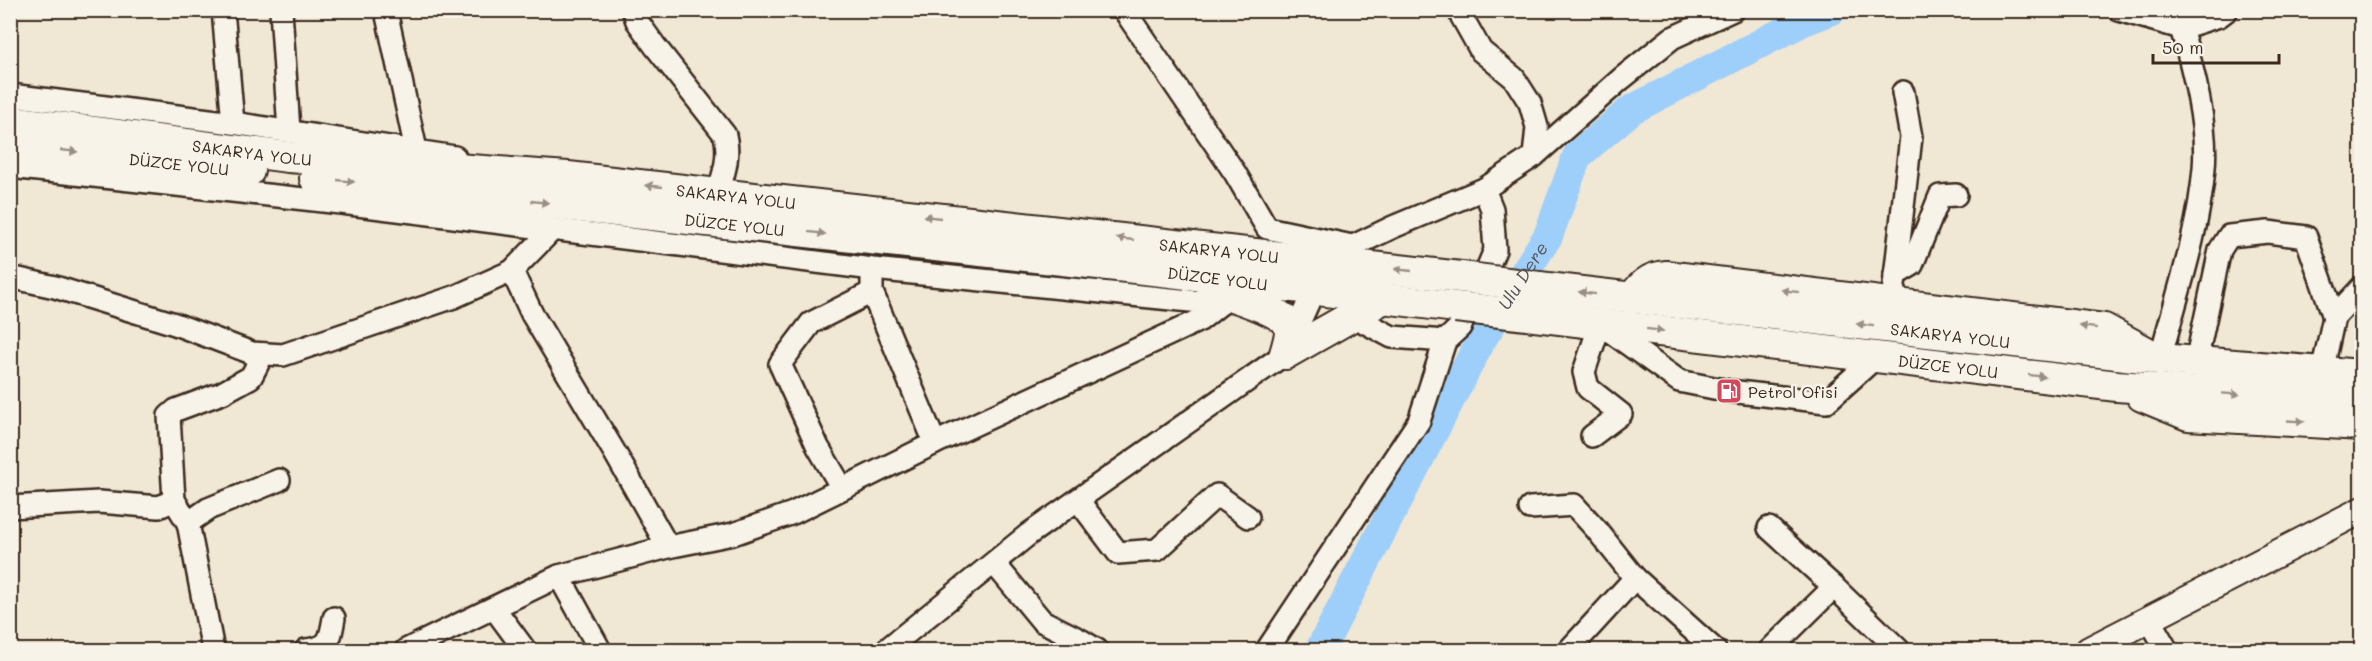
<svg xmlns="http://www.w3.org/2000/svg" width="2372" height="661" font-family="Mali,sans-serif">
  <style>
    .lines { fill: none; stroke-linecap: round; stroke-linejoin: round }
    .river { stroke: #9dcffa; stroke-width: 30 }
    .minor-casing { stroke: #3b2a1e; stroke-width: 26 }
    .major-casing { stroke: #3b2a1e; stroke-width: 30 }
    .highway-casing { stroke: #3b2a1e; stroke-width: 34 }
    .minor { stroke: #f7f3e8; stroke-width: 21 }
    .major { stroke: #f7f3e8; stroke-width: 26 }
    .highway { stroke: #f7f3e8; stroke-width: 30 }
    .highway-bridge-casing { stroke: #3b2a1e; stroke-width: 34; stroke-linecap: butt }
    .highway-bridge { stroke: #f7f3e8; stroke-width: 30 }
    .oneway { fill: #998e83 }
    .labels { text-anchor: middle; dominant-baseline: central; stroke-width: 5; stroke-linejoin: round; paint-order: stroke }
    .street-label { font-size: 16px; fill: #3b2a1e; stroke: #f7f3e8 }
    .poi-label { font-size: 16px; fill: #3b2a1e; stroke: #f7f3e8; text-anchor: start }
    .water-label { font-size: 18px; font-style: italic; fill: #545355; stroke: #f7f3e8 }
  </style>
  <rect width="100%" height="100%" fill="#f0e7d5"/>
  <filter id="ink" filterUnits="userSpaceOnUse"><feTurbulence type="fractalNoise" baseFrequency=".0167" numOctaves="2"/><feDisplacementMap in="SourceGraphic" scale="12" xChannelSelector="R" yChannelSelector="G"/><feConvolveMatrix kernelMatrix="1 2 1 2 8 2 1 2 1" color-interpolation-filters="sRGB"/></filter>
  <g filter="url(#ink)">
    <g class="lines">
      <path class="river" id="s1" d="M1320 650 1480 342 1548 236 1577 156 1631 110 1804 21 1832 10"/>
      <g class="minor-casing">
        <g id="minor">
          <path d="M223 10 233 123"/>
          <path d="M281 10 289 131"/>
          <path d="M633 10 637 21 655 46 725 135C730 157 724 173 718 193"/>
          <path d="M1124 10 1235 173 1267 228 1352 246"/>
          <path d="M1458 10 1481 51 1514 78 1530 103 1537 127 1534 156"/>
          <path d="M2119 10 2181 28"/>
          <path d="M386 11 416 150"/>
          <path d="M10 95 233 123 455 157"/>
          <path d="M10 167 341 203 873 269 1220 304 1233 297"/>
          <path d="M512 271 532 314 615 453 668 547"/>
          <path d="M1895 275 1912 265 1940 196 1956 195"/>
          <path d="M10 277 55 287 175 324 252 353 283 355 454 297 512 271 553 229"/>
          <path d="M872 279V292L935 443"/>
          <path d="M1892 303 1911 137 1903 92"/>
          <path d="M1353 316 1392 337 1445 341"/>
          <path d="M2160 359C2176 298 2199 231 2204 168 2208 126 2193 68 2181 28L2219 16 2227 10"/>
          <path d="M2196 362 2220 250 2229 236 2268 232 2306 237 2334 317"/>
          <path d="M2322 372 2334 317 2362 287"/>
          <path d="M1592 436 1621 414 1588 388 1584 372 1600 324 1679 381 1729 391 1826 402 1876 357"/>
          <path d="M842 488 818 447 780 364 811 323 872 292"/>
          <path d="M1078 500 1118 553 1157 550 1217 495 1248 517"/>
          <path d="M10 507 99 502 159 507 174 500"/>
          <path d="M1530 508 1574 505 1596 529 1635 578"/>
          <path d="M188 523 208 509 279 480"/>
          <path d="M1769 528 1834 587"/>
          <path d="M994 563 1042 621 1082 641 1097 650"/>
          <path d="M559 576 600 650"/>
          <path d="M494 608 525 650"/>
          <path d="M2149 619 2167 650"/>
          <path d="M213 650 188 523 174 500 169 416 176 410 222 393 251 377 263 354"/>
          <path d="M306 650C330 647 330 640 334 618"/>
          <path d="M406 650 559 576 668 547 733 534 793 513 935 443 1200 320 1220 304"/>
          <path d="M886 650 1029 534 1285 354 1314 290 1322 261 1393 227 1484 189 1534 156 1621 79 1672 38 1733 10"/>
          <path d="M1267 650 1419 421 1445 341 1460 327 1475 298 1495 250 1492 209 1484 189"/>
          <path d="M1569 650 1635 578 1715 650"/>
          <path d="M1770 650 1834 587 1899 650"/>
        </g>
      </g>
      <g class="major-casing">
        <path id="major" d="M2089 650 2362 510"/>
      </g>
      <g class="highway-casing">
        <g id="highway">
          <path id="s2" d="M10 121 288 157 568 177 1461 277"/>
          <path id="s3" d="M10 145 249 171"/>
          <path id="s4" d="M315 178 1171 272 1456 307"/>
          <path id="s5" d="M1539 287 2160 359 2362 375"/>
          <path d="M1212 289C1228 295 1286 311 1290 327 1291 335 1287 346 1285 354"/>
          <path d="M1632 298C1642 285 1650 277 1666 276L2104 329 2146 352"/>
          <path id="s6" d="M1535 316 2117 386 2362 403"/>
          <path d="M1285 354 1384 298"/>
          <path d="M2142 396 2188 415 2362 425"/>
        </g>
      </g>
      <use href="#minor" class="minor"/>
      <use href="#major" class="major"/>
      <use href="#highway" class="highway"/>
      <g class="highway-bridge-casing">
        <g id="highway-bridge">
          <path d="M1461 277 1539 287"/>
          <path d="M1456 307 1535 316"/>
        </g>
      </g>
      <use href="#highway-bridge" class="highway-bridge"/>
    </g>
    <defs><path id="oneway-solid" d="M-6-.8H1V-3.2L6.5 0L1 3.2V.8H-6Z" transform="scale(1.5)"/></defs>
    <g class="oneway">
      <use href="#oneway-solid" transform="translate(69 151) rotate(6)"/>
      <use href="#oneway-solid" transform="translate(346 181) rotate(6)"/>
      <use href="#oneway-solid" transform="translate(654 186) rotate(-174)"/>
      <use href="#oneway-solid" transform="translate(540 202) rotate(6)"/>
      <use href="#oneway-solid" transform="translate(932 217) rotate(-174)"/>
      <use href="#oneway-solid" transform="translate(817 233) rotate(7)"/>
      <use href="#oneway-solid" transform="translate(1125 239) rotate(-174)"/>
      <use href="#oneway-solid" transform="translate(1403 270) rotate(-174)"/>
      <use href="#oneway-solid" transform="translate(1790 291) rotate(-173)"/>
      <use href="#oneway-solid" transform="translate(1587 293) rotate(-173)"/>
      <use href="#oneway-solid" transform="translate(1865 325) rotate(-173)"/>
      <use href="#oneway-solid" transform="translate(2088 327) rotate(-173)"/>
      <use href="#oneway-solid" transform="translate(1655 330) rotate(7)"/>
      <use href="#oneway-solid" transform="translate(2037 376) rotate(7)"/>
      <use href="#oneway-solid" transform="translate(2231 394) rotate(4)"/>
      <use href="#oneway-solid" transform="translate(2296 421) rotate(3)"/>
    </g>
  </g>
  <defs>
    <g id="fuel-square" transform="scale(1.35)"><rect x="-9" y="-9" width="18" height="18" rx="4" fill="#d1495b" stroke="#f7f3e8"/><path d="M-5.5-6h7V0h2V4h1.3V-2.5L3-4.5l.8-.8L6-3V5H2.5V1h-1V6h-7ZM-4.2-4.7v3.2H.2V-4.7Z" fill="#fff"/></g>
  </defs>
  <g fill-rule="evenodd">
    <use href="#fuel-square" x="1729" y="391"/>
  </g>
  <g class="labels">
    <g class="street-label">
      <text stroke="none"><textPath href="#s2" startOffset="244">SAKARYA YOLU</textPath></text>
      <text stroke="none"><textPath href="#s3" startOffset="170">DÜZCE YOLU</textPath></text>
      <text stroke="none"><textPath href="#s2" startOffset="730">SAKARYA YOLU</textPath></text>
      <text stroke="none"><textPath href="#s4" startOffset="422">DÜZCE YOLU</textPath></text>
      <text stroke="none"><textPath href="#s2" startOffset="1216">SAKARYA YOLU</textPath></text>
      <text stroke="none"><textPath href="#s4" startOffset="908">DÜZCE YOLU</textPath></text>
      <text stroke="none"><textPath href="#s5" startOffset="414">SAKARYA YOLU</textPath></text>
      <text stroke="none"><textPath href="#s6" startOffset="416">DÜZCE YOLU</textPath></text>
    </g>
    <g class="poi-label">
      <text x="1748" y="391">Petrol Ofisi</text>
    </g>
    <g class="water-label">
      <text stroke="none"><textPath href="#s1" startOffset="426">Ulu Dere</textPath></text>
    </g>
  </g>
  <rect width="2372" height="661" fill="none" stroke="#f7f3e8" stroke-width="36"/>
  <rect x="18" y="18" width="2336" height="625" fill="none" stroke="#3b2a1e" stroke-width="2" filter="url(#ink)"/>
  <path d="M2153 54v9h126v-9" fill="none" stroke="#3b2a1e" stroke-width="3"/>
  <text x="2162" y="54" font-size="18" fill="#3b2a1e" stroke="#f7f3e8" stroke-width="4.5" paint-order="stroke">50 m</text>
</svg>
